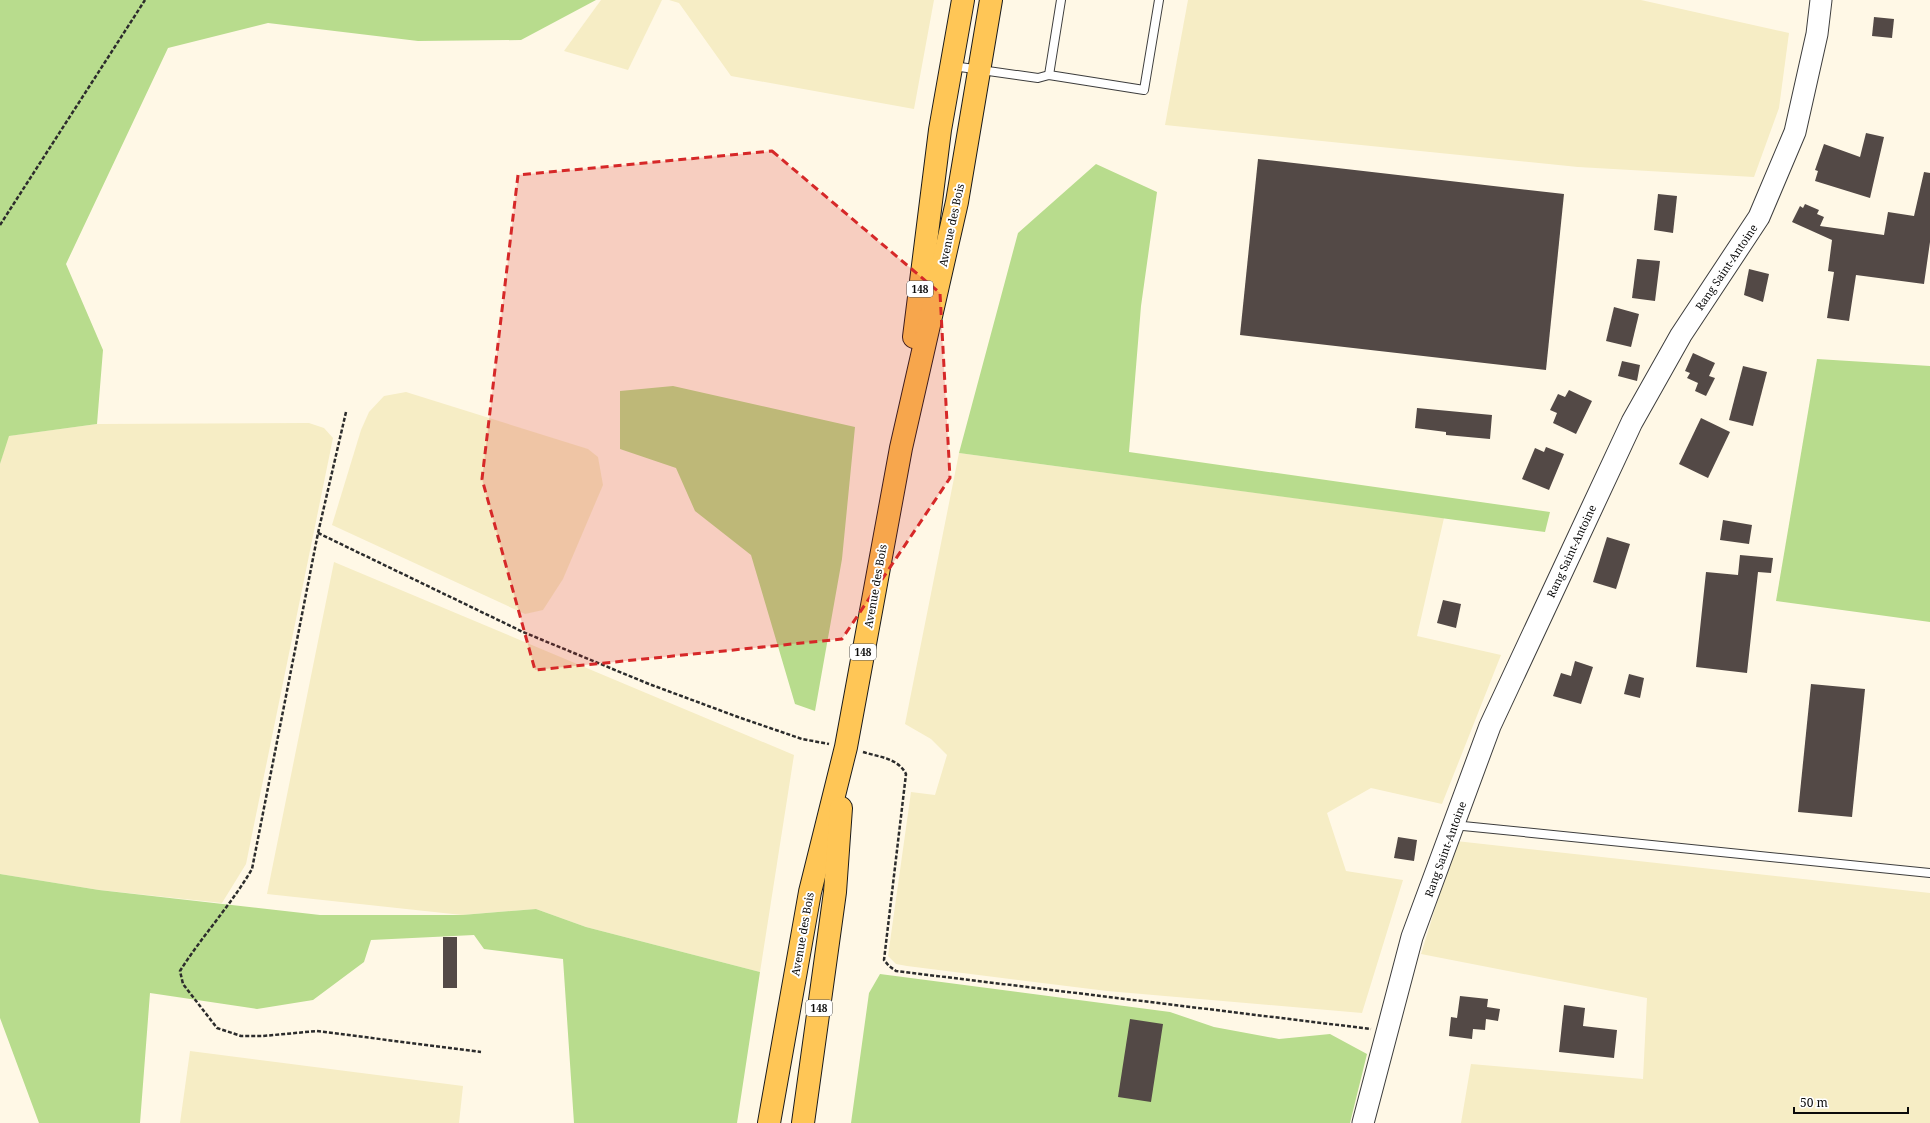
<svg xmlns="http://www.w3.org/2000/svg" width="1930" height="1123" font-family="'Noto Serif',serif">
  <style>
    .farmland { fill: #f6edc5 }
    .forest { fill: #b8dc8d }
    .building { fill: #534946 }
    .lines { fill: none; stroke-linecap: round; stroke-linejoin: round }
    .service-casing { stroke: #3d3d3d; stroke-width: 10 }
    .tertiary-casing { stroke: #3d3d3d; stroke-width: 23 }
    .primary-casing { stroke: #1b1b1b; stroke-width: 24 }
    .path { stroke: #2c2c2c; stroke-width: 2.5; stroke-dasharray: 4 2; stroke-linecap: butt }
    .service { stroke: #fff; stroke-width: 8 }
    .tertiary { stroke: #fff; stroke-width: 21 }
    .primary { stroke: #ffc656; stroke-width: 22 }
    .marked { fill: #d62828; fill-opacity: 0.2; stroke: #d62828; stroke-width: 3; stroke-dasharray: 8 5; stroke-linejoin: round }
    .labels { text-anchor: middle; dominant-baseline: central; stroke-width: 4; stroke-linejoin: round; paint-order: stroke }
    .shield { fill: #fff; stroke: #545454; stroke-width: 1 }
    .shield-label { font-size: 10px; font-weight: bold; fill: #0a0a0a }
    .street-label { font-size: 11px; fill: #0a0a0a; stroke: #fff }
  </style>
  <rect width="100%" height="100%" fill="#fff8e6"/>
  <g class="farmland">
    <path d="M601 0H662L628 70 564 51Z"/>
    <path d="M669 0H934L914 109 731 76 679 3Z"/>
    <path d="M1188 0H1641L1789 33 1779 108 1754 177 1578 167 1165 125Z"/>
    <path d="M406 392 588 449 598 457 603 485 563 579 543 610 525 614 332 525 361 430 369 412 384 396Z"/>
    <path d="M309 423 324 428 333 438 246 864 222 903 99 890 0 874V464L8 436 97 424Z"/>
    <path d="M959 453 1444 518 1417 636 1501 655 1442 804 1371 788 1327 813 1346 871 1403 880 1362 1013 1107 991 907 966 896 964 888 956 911 792 935 795 947 755 931 739 905 724Z"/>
    <path d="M334 562 794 755 760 972 586 927 536 909 462 915 267 894Z"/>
    <path d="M1456 841 1930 893V1123H1461L1471 1064 1643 1079 1647 998 1421 954Z"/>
    <path d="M190 1051 463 1086 459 1123H180Z"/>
  </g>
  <g class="forest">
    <path d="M0 0H596L521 40 418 41 268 23 168 48 66 264 103 350 97 424 9 436 0 464Z"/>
    <path d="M1096 164 1157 192 1141 306 1129 452 1550 512 1545 532 959 453 1018 233Z"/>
    <path d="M1817 359 1930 366V622L1776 601Z"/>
    <path d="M673 386 855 427 842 559 815 711 795 704 751 555 695 511 676 468 620 449V391Z"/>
    <path d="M0 874 99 890 320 915H462L536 909 586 927 760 972 737 1123H574L563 959 484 949 474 935 371 940 364 962 313 1000 257 1009 150 993 140 1123H39L0 1018Z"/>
    <path d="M880 974 1170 1012 1214 1027 1279 1039 1330 1034 1367 1054 1350 1123H851L869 993Z"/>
  </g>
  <g class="building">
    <path d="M1874 17 1894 19 1892 38 1872 36Z"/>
    <path d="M1866 133 1884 137 1870 198 1815 181 1818 171 1815 170 1824 144 1860 157Z"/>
    <path d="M1258 159 1564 194 1546 370 1240 335Z"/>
    <path d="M1924 172 1930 173V242L1924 284 1856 275 1849 321 1827 318 1834 272 1828 271 1832 240 1792 222 1800 206 1803 208 1805 204 1819 210 1817 214 1824 217 1820 226 1884 235 1888 212 1914 216Z"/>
    <path d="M1658 194 1677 196 1673 233 1654 230Z"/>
    <path d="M1637 259 1660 261 1655 301 1632 298Z"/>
    <path d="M1749 269 1769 274 1763 302 1744 295Z"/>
    <path d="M1614 307 1639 314 1631 347 1606 341Z"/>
    <path d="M1693 353 1715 363 1709 376 1715 378 1706 396 1695 391 1698 383 1687 378 1690 373 1685 371Z"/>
    <path d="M1622 361 1640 365 1637 381 1618 376Z"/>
    <path d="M1743 366 1767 372 1753 426 1729 420Z"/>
    <path d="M1569 390 1592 401 1576 434 1553 423 1557 413 1550 410 1558 394 1565 397Z"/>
    <path d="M1417 408 1492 415 1490 439 1446 435V432L1415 428Z"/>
    <path d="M1701 418 1730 432 1708 478 1679 464Z"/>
    <path d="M1546 447 1564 454 1549 490 1522 479 1535 448 1544 452Z"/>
    <path d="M1723 520 1752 525 1749 544 1720 540Z"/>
    <path d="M1607 537 1630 544 1616 589 1593 582Z"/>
    <path d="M1740 555 1773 558 1771 573 1758 572 1747 673 1696 667 1706 572 1738 575Z"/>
    <path d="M1443 600 1461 604 1456 628 1437 623Z"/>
    <path d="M1575 661 1593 667 1581 704 1553 696 1561 673 1571 676Z"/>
    <path d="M1629 674 1644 678 1640 698 1624 694Z"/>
    <path d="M1811 684 1865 689 1852 817 1798 812Z"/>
    <path d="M1398 837 1417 840 1414 861 1394 858Z"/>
    <rect x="443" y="937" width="14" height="51"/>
    <path d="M1460 996 1488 999 1487 1007 1500 1009 1498 1021 1486 1019 1485 1030 1473 1029 1472 1039 1449 1036 1451 1017 1457 1018Z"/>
    <path d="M1564 1005 1585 1008 1583 1026 1617 1030 1614 1058 1559 1052Z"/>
    <path d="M1130 1019 1163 1024 1151 1102 1118 1097Z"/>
  </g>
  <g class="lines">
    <g class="service-casing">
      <g id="service">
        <path d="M953 66 1038 78 1049 75 1144 90 1159 0"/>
        <path d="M1049 75 1061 0"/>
        <path d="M1453 825 1930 873"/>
      </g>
    </g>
    <g class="tertiary-casing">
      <path id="tertiary" d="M1363 1123 1412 937 1490 726 1632 422 1681 335 1759 217 1795 132 1817 34 1821 0"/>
    </g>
    <g class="primary-casing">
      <g id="primary">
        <path d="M914 337 940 130 963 0"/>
        <path d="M769 1123 810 892 846 747 901 448 957 202 991 0"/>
        <path d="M803 1123 835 892 841 808"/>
      </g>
    </g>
    <g class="path">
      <path d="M0 225 145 0"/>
      <path d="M346 412 318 533 252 869C231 905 202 936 180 971L183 984 217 1028 241 1036H263L317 1031 481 1052"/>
      <path d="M318 533 523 632 649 684 738 717 802 739 829 744"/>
      <path d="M863 752C879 757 898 758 906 774L884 960 889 966 896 971 1371 1029"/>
    </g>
    <use href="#service" class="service"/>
    <use href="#tertiary" class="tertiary"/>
    <use href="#primary" class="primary"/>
  </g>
  <path class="marked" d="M772 151 940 293 950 478 842 639 535 670 482 479 518 175Z"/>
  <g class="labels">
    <g class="shield">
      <rect x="907" y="281" width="26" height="16" rx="3"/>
      <rect x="850" y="644" width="26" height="16" rx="3"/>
      <rect x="806" y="1000" width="26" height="16" rx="3"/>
    </g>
    <g class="shield-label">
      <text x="920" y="289">148</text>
      <text x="863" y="652">148</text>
      <text x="819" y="1008">148</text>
    </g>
    <g class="street-label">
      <text transform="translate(951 225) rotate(-78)">Avenue des Bois</text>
      <text transform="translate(1726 267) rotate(-56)">Rang Saint-Antoine</text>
      <text transform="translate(1571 551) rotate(-65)">Rang Saint-Antoine</text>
      <text transform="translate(875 586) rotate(-80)">Avenue des Bois</text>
      <text transform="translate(1445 849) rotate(-70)">Rang Saint-Antoine</text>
      <text transform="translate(802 934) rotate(-80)">Avenue des Bois</text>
    </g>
  </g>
  <path d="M1794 1107v6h114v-6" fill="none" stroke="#0a0a0a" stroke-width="2"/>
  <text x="1800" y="1107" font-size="12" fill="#0a0a0a" stroke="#ffffff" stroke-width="3" paint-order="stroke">50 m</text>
</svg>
